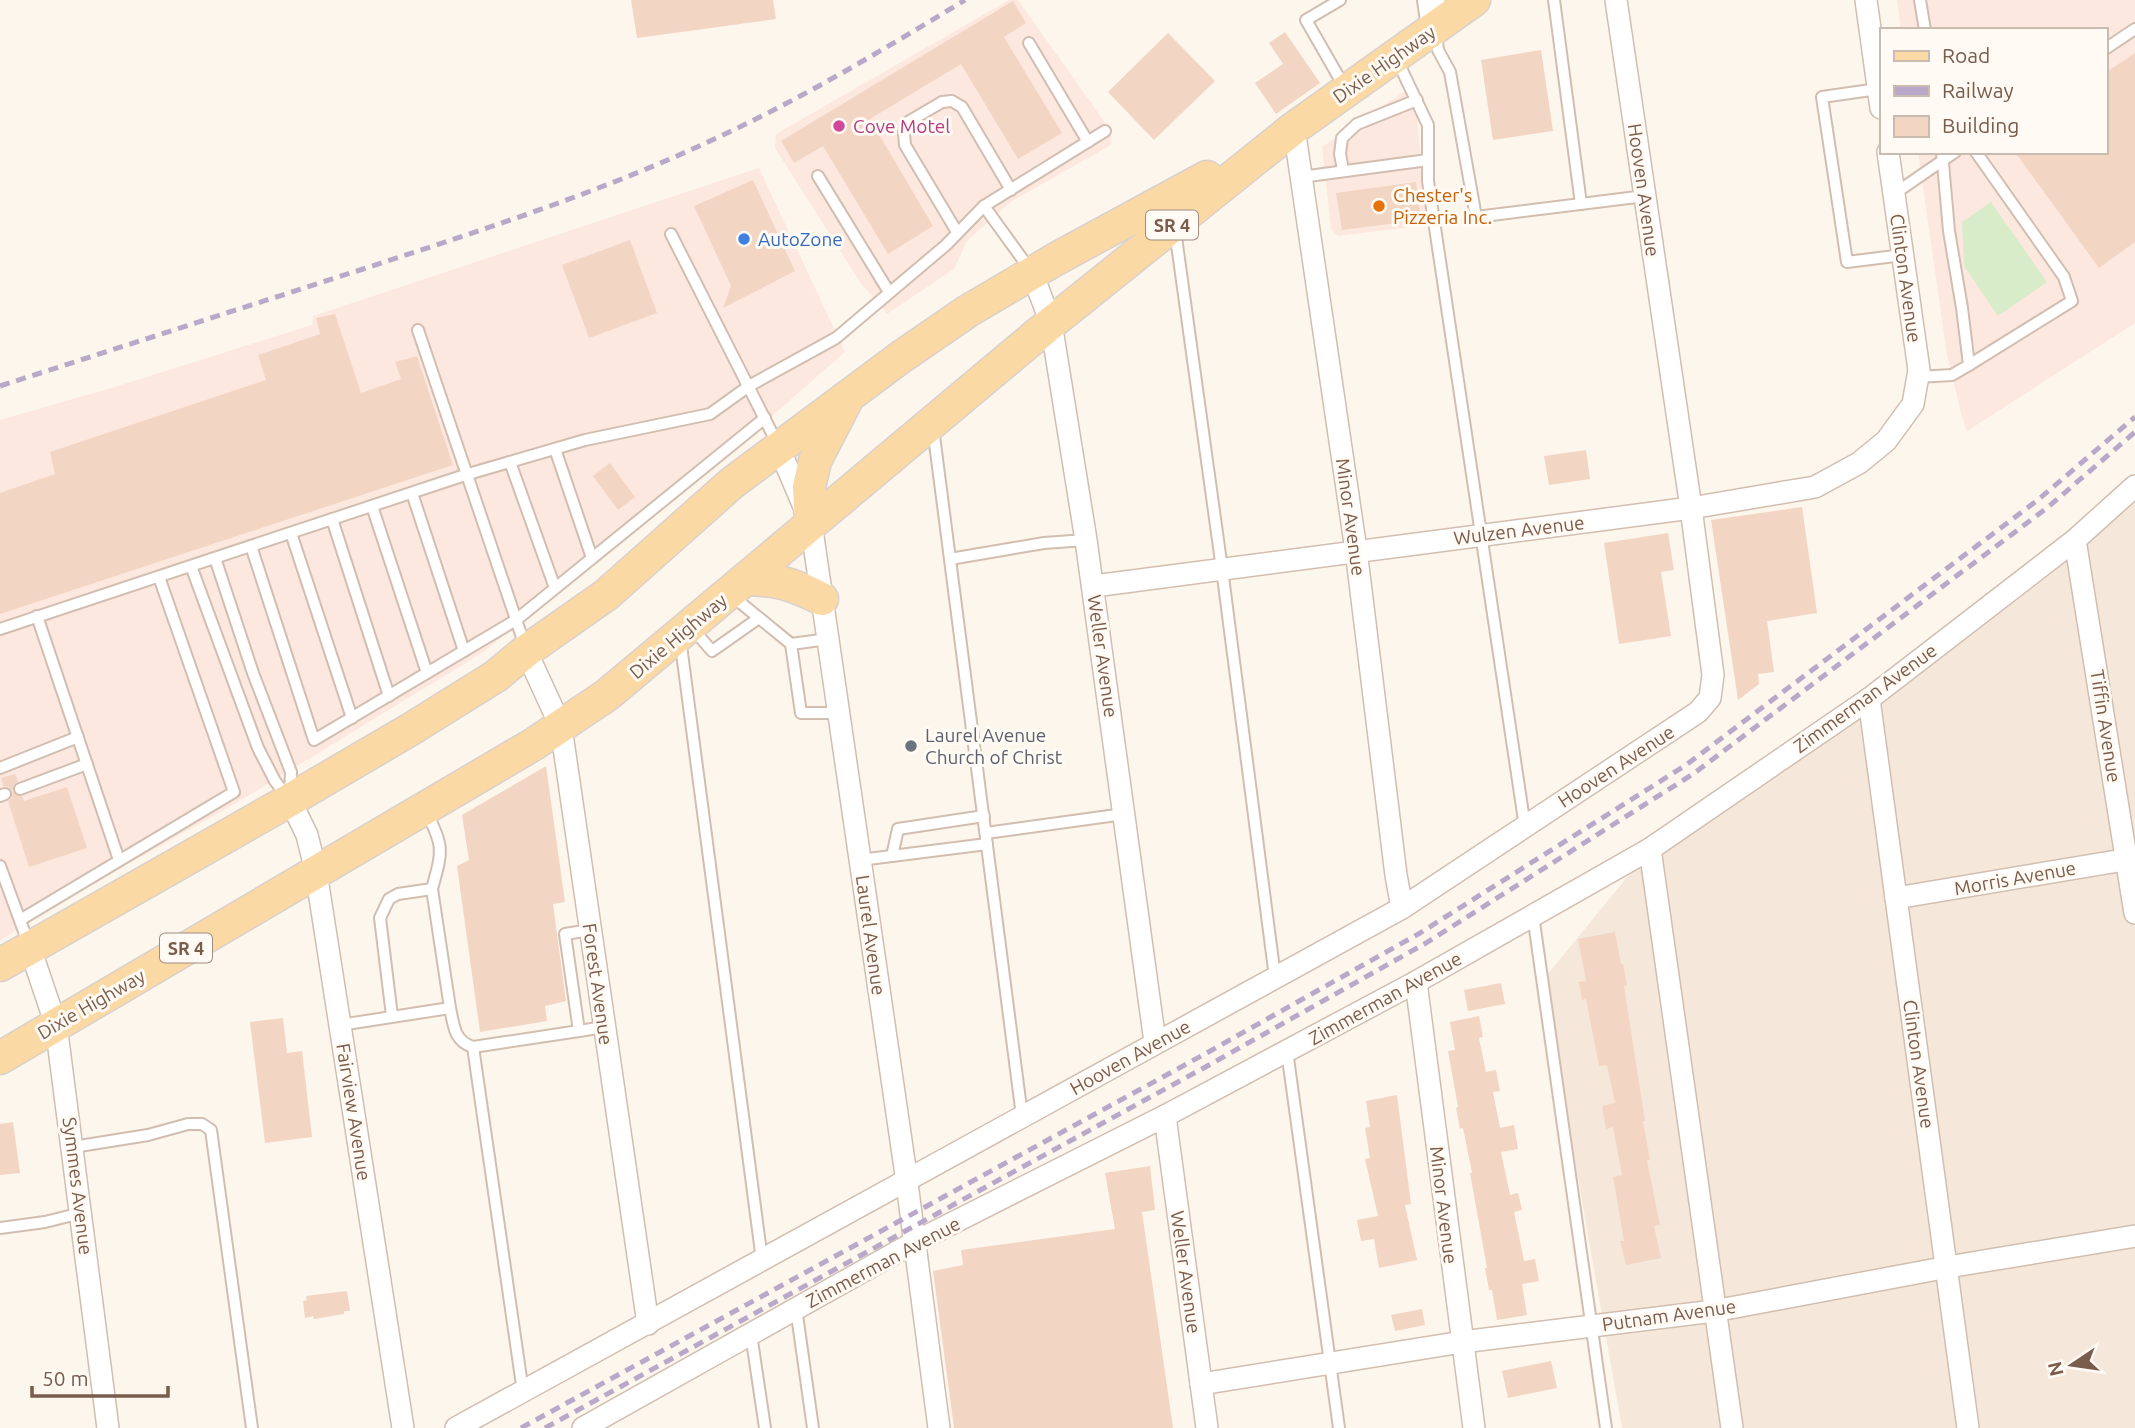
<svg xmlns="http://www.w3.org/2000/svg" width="2135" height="1428" font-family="Ubuntu,sans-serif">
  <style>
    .residential { fill: #f5e8da }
    .commercial { fill: #fde8e0 }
    .green { fill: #d8ecc9 }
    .building { fill: #f3d5c3 }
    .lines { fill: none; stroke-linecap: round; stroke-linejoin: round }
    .service-casing { stroke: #d1beb0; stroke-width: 14 }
    .minor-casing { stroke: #d1beb0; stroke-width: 24 }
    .tertiary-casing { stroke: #d1beb0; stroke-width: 30 }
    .primary-casing { stroke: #dad1cd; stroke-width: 35 }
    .service { stroke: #fff; stroke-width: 10 }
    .minor { stroke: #fff; stroke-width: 21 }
    .tertiary { stroke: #fff; stroke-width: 26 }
    .primary { stroke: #fbd9a5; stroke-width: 32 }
    .rail { stroke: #b9a8c9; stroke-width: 5; stroke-dasharray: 10 7; stroke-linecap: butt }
    .hotel-dot { fill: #d1479c; stroke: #fffaf3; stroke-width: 2.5 }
    .food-dot { fill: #e8710a; stroke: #fffaf3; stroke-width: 2.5 }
    .shop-dot { fill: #3f7fe0; stroke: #fffaf3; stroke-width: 2.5 }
    .worship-dot { fill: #6b7280; stroke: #fffaf3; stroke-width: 2.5 }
    .labels { text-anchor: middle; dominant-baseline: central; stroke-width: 6; stroke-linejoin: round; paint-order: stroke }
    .shield { fill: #fffaf3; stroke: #a28b7f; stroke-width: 2 }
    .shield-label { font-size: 18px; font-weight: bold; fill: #7a5c4d }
    .street-label { font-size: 19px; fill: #7a5c4d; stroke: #fffaf3 }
    .hotel-label { font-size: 19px; fill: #b23c85; stroke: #fffaf3; text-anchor: start }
    .food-label { font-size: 19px; fill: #c56008; stroke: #fffaf3; text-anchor: start }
    .shop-label { font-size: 19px; fill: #366cbe; stroke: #fffaf3; text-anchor: start }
    .worship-label { font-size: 19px; fill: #5b616d; stroke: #fffaf3; text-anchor: start }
  </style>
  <rect width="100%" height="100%" fill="#fdf6ec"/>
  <path class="residential" d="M2135 486V1428H1622L1543 980 1650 849 1869 699Z"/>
  <g class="commercial">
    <path d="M1009 0H1018L1111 131V145L1012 201 967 241 954 269 887 314 860 282 775 148 776 134Z"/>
    <path d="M1897 0H2135V323L1967 431 1962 417 1947 355 1918 152H2105V30H1901Z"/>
    <path d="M1414 85 1427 225 1338 236 1331 229 1322 147Z"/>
    <path d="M759 168 845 352 709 471 482 653 248 796 40 914 0 941V420L118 386 312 325 313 316Z"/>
  </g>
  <path class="green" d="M1991 202 2047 282 1998 316 1964 266 1962 222Z"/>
  <g class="building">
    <path d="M631 0H773L776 19 637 38Z"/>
    <path d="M1013 1 1026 23 1004 37 1062 133 1018 159 961 64 870 119 933 226 888 254 823 146 794 163 781 141Z"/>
    <path d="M1285 32 1320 83 1276 114 1255 83 1283 64 1269 43Z"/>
    <path d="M1168 33 1215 81 1154 140 1108 92Z"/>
    <path d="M1541 50 1553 131 1493 140 1481 60Z"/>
    <path d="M2135 53V242L2099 268 2015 152H2105V73Z"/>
    <path d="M753 180 795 271 723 308 731 286 694 206Z"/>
    <path d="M1416 182 1421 220 1342 230 1336 193Z"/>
    <path d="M630 240 657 313 589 338 562 265Z"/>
    <path d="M335 314 361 393 401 379 395 362 417 356 453 465 0 614V493L55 474 50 452 266 380 258 355 320 334 316 318Z"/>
    <path d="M1586 450 1590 479 1549 485 1544 456Z"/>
    <path d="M610 463 635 497 618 510 593 476Z"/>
    <path d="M1802 507 1817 613 1767 621 1774 672 1758 674 1759 684 1738 700 1711 520Z"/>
    <path d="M1668 533 1674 570 1661 572 1671 636 1619 644 1604 543Z"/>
    <path d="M546 766 565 902 553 904 566 1001 545 1006 547 1021 480 1032 457 866 469 860 462 815Z"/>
    <path d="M15 774 18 781 14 785 12 791 16 795 22 796 24 801 67 787 87 848 29 867 8 801 12 798V792L9 787 3 786 1 778Z"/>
    <path d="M1615 932 1621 964H1623L1627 985 1624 986 1645 1121H1643L1650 1160H1647L1660 1225 1654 1226 1661 1258 1626 1265 1620 1241H1624L1613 1177 1622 1175 1613 1127 1606 1129 1602 1106 1615 1103 1607 1065 1599 1066 1586 999 1582 1000 1579 982 1586 981 1578 939Z"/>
    <path d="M1501 983 1505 1004 1468 1011 1464 990Z"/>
    <path d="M1479 1016 1483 1037 1479 1038 1486 1072 1496 1070 1500 1091 1493 1092 1500 1128 1514 1125 1518 1149 1501 1152 1510 1195 1518 1193 1522 1210 1514 1212 1524 1261 1535 1259 1539 1281 1522 1284 1527 1315 1497 1320 1492 1290H1489L1485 1268H1487L1470 1173H1472L1463 1128 1460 1129 1456 1108 1458 1107 1448 1051 1455 1050 1450 1022Z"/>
    <path d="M283 1018 287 1053 302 1051 312 1137 265 1143 250 1022Z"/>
    <path d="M1397 1095 1411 1204 1405 1205 1417 1260 1379 1268 1374 1239 1361 1241 1357 1220 1378 1216 1365 1159 1370 1158 1365 1128 1370 1127 1366 1101Z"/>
    <path d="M13 1122 20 1173 0 1175V1124Z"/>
    <path d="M1150 1166 1155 1210 1142 1212 1173 1428H954L933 1271 963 1265 961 1250 1115 1229 1105 1173Z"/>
    <path d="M347 1291 350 1311H344V1314L314 1319 313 1316 305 1318 303 1301 307 1300 306 1296Z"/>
    <path d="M1422 1309 1425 1325 1395 1331 1391 1315Z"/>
    <path d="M1551 1361 1557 1388 1508 1398 1502 1371Z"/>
  </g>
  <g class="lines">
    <g class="service-casing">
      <g id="service">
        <path d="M1340 0 1306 20 1345 88"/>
        <path d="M1554 0 1581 204"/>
        <path d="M1920 0 1925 30"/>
        <path d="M1436 34 1438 50 1450 72 1476 217 1645 196"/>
        <path d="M1029 43 1088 142"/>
        <path d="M2105 49 2135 29"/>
        <path d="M1397 60 1428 125V181L1525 827"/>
        <path d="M1878 89 1822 97 1847 262 1903 255"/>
        <path d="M1343 170 1340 154 1342 138 1357 124 1417 100"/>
        <path d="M818 176 889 292"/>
        <path d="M1301 177 1428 160"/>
        <path d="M1894 194 1955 152"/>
        <path d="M984 206 1031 271"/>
        <path d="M1175 230 1222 569 1275 977"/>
        <path d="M957 232 905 145 904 133 908 122 942 102 952 101 962 107 1011 190"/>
        <path d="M671 234 778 445"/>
        <path d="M418 330 526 649"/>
        <path d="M1969 365 2072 301 2064 277 1976 152"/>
        <path d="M1918 377 1952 375 1969 365 1962 308 1949 231 1942 152"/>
        <path d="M933 428 1022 1116"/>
        <path d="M555 449 592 558"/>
        <path d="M510 462 555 588"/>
        <path d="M412 493 464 651"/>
        <path d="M372 506 427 673"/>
        <path d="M332 519 389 696"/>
        <path d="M291 533 352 718"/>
        <path d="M251 546 314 740 516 620 765 418"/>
        <path d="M215 558 253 673 291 772 290 794"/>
        <path d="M950 559 1044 543 1086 540"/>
        <path d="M191 566 258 748 275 781 288 798"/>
        <path d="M731 595 791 644"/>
        <path d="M37 616 119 860"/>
        <path d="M692 628 712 651 759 618"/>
        <path d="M0 629 465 475 585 440 710 414 749 386 836 338 946 245 984 206 1105 131"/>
        <path d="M680 638 762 1260"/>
        <path d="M828 639 791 644 801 713H839"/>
        <path d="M0 768 78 737"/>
        <path d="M20 789 87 764"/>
        <path d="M0 796 5 794"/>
        <path d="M426 812C445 847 442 852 432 889"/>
        <path d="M986 833 1124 814"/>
        <path d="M892 856 898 829 984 816"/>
        <path d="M860 860 987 844"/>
        <path d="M0 866 29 945"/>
        <path d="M1533 915 1606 1428"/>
        <path d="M20 920 234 792 159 577"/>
        <path d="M590 930 565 934 579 1031 604 1027"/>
        <path d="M450 1008C454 1026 454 1041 473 1047L579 1031"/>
        <path d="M340 1025 450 1008 432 889 398 894 389 899 380 918 392 1016"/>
        <path d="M473 1047 523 1392"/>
        <path d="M1287 1051 1339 1428"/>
        <path d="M73 1147 148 1135 188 1124H202L211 1130 252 1428"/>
        <path d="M0 1228 45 1222 81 1213"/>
        <path d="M796 1308 813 1428"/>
        <path d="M751 1334 765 1428"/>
      </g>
    </g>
    <g class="minor-casing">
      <g id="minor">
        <path d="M1866 0 1881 108"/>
        <path d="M1294 128 1356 550 1396 875 1402 908"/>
        <path d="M1032 273 1051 323 1086 540 1155 1042"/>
        <path d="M779 448 811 523 905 1168 939 1428"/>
        <path d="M2075 540 2135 913"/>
        <path d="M1094 586 1691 508 1815 487 1859 463 1886 441 1913 404 1919 370 1888 152"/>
        <path d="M526 651 561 727 648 1324"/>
        <path d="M1869 699 1968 1428"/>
        <path d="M290 800 307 835 316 872 403 1428"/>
        <path d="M1650 849 1732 1428"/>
        <path d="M1896 898 2135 858"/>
        <path d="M30 948 56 1025 108 1428"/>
        <path d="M1416 982 1474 1428"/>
        <path d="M1165 1116 1207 1428"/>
        <path d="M1201 1384 1462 1342 1714 1311 1948 1267 2135 1236"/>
        <path d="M456 1428 1402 908 1698 712 1710 698 1713 675 1691 508 1616 0"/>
        <path d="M583 1428 915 1242 1165 1116 1416 982 1650 849 1869 699 2075 540 2135 486"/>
      </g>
    </g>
    <g class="tertiary-casing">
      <path id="tertiary" d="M1431 0 1435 27"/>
    </g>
    <g class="primary-casing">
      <g id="primary">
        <path d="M811 523 809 487 815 461 845 403"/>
        <path d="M746 579C779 580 793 584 822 599"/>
        <path d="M0 965 290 800 411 729 496 676 526 651 606 595 732 483 901 357 968 311 1056 259 1207 177"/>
        <path d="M0 1058 534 744 607 695 1051 323 1294 128 1474 0"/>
      </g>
    </g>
    <use href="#service" class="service"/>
    <use href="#minor" class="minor"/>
    <use href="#tertiary" class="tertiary"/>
    <use href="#primary" class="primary"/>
    <g class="rail">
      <path d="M0 386C121 347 242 308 363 269 485 229 608 190 725 134 808 95 886 48 965 0"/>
      <path d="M521 1428 1203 1055 1420 933 1686 765 2039 499 2135 417"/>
      <path d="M545 1428 1209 1065 1426 943 1693 774 2047 508 2135 432"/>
    </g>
  </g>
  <circle class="hotel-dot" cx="839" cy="126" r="7"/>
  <circle class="food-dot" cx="1379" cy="206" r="7"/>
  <circle class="shop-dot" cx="744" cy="239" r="7"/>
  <circle class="worship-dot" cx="911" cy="746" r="7"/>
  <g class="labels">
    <g class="shield">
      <rect x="1146" y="210.5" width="52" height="29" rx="5"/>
      <rect x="160" y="933.5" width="52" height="29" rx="5"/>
    </g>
    <g class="shield-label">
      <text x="1172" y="225">SR 4</text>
      <text x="186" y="948">SR 4</text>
    </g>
    <g class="street-label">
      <text transform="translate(1384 64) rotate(-35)">Dixie Highway</text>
      <text transform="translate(1644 190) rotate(82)">Hooven Avenue</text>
      <text transform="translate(1906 278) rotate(82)">Clinton Avenue</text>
      <text transform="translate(1351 517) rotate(82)">Minor Avenue</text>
      <text transform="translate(1519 530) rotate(-7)">Wulzen Avenue</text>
      <text transform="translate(678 636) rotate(-40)">Dixie Highway</text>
      <text transform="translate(1103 656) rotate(82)">Weller Avenue</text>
      <text transform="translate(1865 698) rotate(-36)">Zimmerman Avenue</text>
      <text transform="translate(2106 726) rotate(81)">Tiffin Avenue</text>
      <text transform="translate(1616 766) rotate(-33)">Hooven Avenue</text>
      <text transform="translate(2015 878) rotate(-10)">Morris Avenue</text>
      <text transform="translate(871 935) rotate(82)">Laurel Avenue</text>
      <text transform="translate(598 984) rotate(82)">Forest Avenue</text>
      <text transform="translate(1385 998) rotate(-29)">Zimmerman Avenue</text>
      <text transform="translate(91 1004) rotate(-30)">Dixie Highway</text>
      <text transform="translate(1130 1057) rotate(-29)">Hooven Avenue</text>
      <text transform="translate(1919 1064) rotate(82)">Clinton Avenue</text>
      <text transform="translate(354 1112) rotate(81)">Fairview Avenue</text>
      <text transform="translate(78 1186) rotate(83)">Symmes Avenue</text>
      <text transform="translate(1444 1205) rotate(83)">Minor Avenue</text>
      <text transform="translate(883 1262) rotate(-28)">Zimmerman Avenue</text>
      <text transform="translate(1186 1272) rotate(82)">Weller Avenue</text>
      <text transform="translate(1669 1315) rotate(-8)">Putnam Avenue</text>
    </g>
    <g class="hotel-label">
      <text x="853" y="126">Cove Motel</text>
    </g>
    <g class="food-label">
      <text x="1393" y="195">Chester's<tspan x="1393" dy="22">Pizzeria Inc.</tspan></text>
    </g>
    <g class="shop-label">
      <text x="758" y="239">AutoZone</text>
    </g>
    <g class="worship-label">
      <text x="925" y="735">Laurel Avenue<tspan x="925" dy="22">Church of Christ</tspan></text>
    </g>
  </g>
  <rect x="1880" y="28" width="228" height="126" fill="#fffaf3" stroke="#cabbb1" stroke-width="2"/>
  <rect x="1894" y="51" width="35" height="10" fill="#fbd9a5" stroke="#cabbb1" stroke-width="2"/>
  <text x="1942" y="63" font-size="21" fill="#7a5c4d">Road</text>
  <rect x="1894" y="86" width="35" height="10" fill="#b9a8c9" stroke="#cabbb1" stroke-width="2"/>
  <text x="1942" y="98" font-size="21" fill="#7a5c4d">Railway</text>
  <rect x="1894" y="116" width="35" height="21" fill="#f3d5c3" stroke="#cabbb1" stroke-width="2"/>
  <text x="1942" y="133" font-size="21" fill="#7a5c4d">Building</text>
  <g transform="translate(2072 1365) rotate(257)" stroke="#fffaf3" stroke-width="5" paint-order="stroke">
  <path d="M0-5L12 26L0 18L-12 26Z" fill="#7a5c4d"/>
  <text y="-10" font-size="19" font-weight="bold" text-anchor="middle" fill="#7a5c4d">N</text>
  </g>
  <path d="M32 1386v10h136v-10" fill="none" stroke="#7a5c4d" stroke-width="3.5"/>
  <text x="42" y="1386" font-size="21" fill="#7a5c4d" stroke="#fffaf3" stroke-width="5" paint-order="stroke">50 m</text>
</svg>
